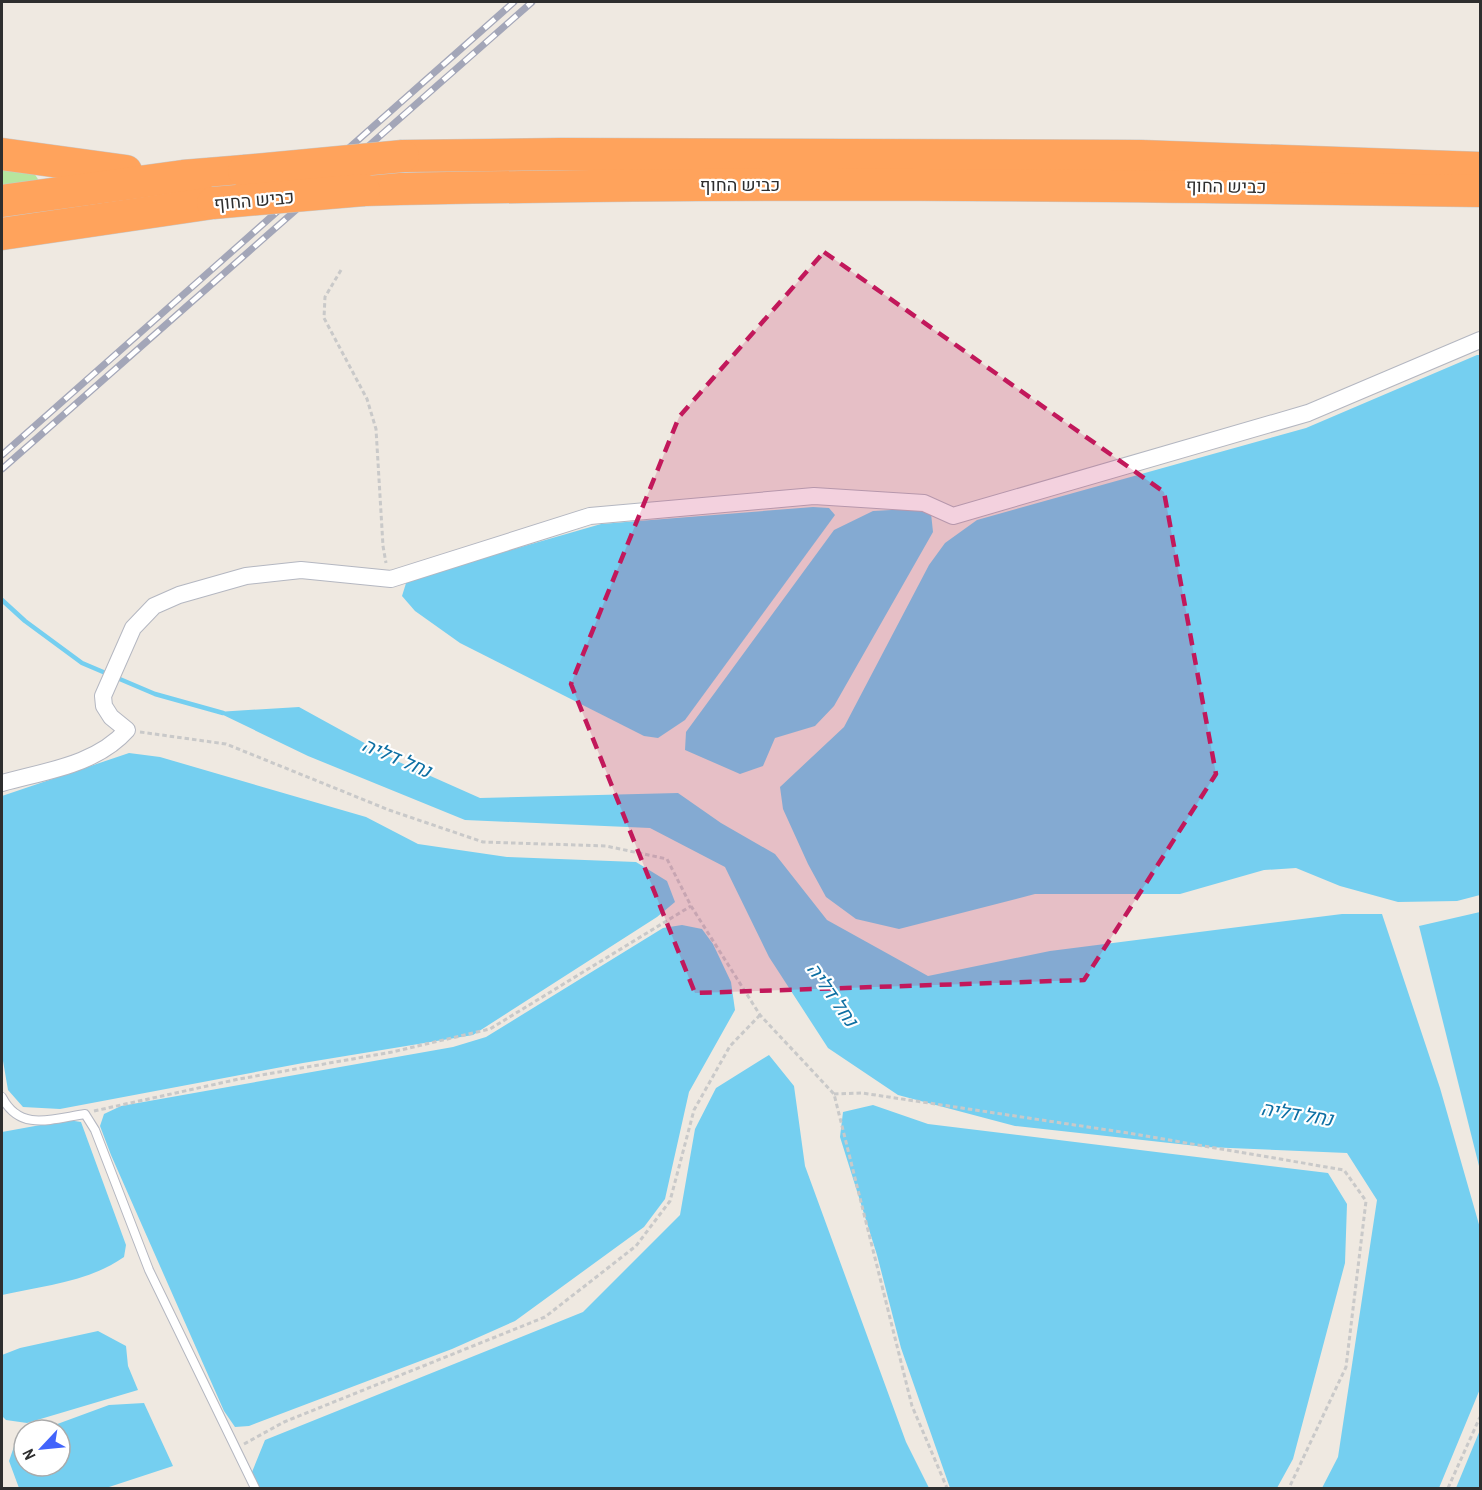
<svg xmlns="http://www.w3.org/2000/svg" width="1482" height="1490" font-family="'Archivo Narrow',Heebo,sans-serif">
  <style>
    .green { fill: #b6e59e }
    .water { fill: #75cff0 }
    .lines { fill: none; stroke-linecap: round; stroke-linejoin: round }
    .stream { stroke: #75cff0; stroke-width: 4.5 }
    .service-casing { stroke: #b4b7c1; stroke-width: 10 }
    .minor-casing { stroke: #b4b7c1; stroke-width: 18 }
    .motorway-casing { stroke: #c9c9c9; stroke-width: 33 }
    .path { stroke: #c9c9c9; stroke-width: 3; stroke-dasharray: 4.5 3; stroke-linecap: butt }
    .service { stroke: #fff; stroke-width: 8 }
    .minor { stroke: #fff; stroke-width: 16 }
    .motorway { stroke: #ffa35c; stroke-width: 32 }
    .rail-casing { stroke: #a3a6b8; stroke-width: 7 }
    .rail { stroke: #fff; stroke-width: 4.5; stroke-dasharray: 14; stroke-linecap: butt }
    .motorway-bridge-casing { stroke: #c9c9c9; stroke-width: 33; stroke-linecap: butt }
    .motorway-bridge { stroke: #ffa35c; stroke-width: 32 }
    .marked { fill: #c2185b; fill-opacity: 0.2; stroke: #c2185b; stroke-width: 4.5; stroke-dasharray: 12 8; stroke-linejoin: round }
    .labels { text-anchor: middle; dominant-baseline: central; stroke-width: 4.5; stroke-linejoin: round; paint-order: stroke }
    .street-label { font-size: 18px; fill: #2e2e2e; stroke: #fff }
    .water-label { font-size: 20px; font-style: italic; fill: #0d6fa3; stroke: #fff }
  </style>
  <rect width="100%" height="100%" fill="#efe9e1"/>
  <path class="green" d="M2 166 34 173 43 187 2 193Z"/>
  <g class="water">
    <path d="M1477 355H1480V895L1457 901 1398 902 1340 886 1296 868 1264 870 1180 894H1035L899 929 856 919 826 897 808 864 783 809 780 787 844 727 929 565 945 543 977 520 1306 428Z"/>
    <path d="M813 507 829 508 835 515 685 720 658 738 644 736 460 643 415 611 402 596 407 580 601 524Z"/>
    <path d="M909 509 931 513 933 532 834 706 815 726 775 738 763 766 740 774 685 750 686 732 834 530 873 511Z"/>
    <path d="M299 707 399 762 480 798 678 793 721 823 775 854 827 920 928 976 1050 951 1342 914H1382L1440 1088 1480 1228V1389L1439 1488H1322L1338 1457 1377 1200 1347 1153 1206 1147 1015 1126 898 1095 828 1048 769 957 725 867 650 828 465 820 308 756 217 712Z"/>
    <path d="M129 753 160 757 366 817 418 844 507 857 636 862 667 881 675 902 657 917 473 1035 303 1063 60 1109 23 1107 8 1090 2 1055V796Z"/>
    <path d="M1480 912V1170L1419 926Z"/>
    <path d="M682 925 702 929 713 944 731 982 735 1010 689 1092 665 1199 644 1227 515 1321 452 1349 249 1426 235 1427 224 1411 111 1155 100 1126 104 1114 121 1106 453 1047 486 1037 663 928Z"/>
    <path d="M769 1055 794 1086 805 1166 906 1442 929 1488H258L252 1472 265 1440 583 1312 680 1215 695 1129 716 1088Z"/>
    <path d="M873 1105 928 1124 1328 1173 1347 1204 1345 1263 1293 1459 1277 1488H950L901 1348 877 1255 840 1137 843 1112Z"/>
    <path d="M68 1120 81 1122 126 1245 124 1257C89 1282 42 1286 2 1295V1132Z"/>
    <path d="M98 1331 126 1346 128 1366 138 1390 27 1423 6 1420 2 1416V1355L20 1348Z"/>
    <path d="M144 1403 173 1466 106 1488H19L9 1461 17 1438 24 1436V1466H60V1430H41L109 1405Z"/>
    <path d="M1480 1430V1488H1456Z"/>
  </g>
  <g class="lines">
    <path class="stream" d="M2 600 25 621 82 663 155 694 223 713"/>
    <g class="service-casing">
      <path id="service" d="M2 1097C20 1132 52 1119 85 1114L95 1130 149 1270 255 1488"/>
    </g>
    <g class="minor-casing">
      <path id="minor" d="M2 783C45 771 96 765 127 730L111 717 104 706 103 696 133 628 154 606 179 595 246 576 301 570 391 579 590 516 814 496 924 503 953 516 1308 413 1480 340"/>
    </g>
    <g class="motorway-casing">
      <g id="motorway">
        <path d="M2 154 126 171"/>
        <path d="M403 156 561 154 1141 156 1480 168"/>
        <path d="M364 190C736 181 1108 185 1480 191"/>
        <path d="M2 201 183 176 244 171"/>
        <path d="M2 234 213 203"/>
      </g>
    </g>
    <g class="path">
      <path d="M341 270 325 297 324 318 367 399 376 429 383 546 386 563"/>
      <path d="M140 732 226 744 389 810 483 842 606 846 667 859 691 906 760 1015 834 1094 912 1406 947 1488"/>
      <path d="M834 1094 862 1093 1128 1133 1344 1170 1366 1201 1346 1367 1289 1488"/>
      <path d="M94 1111 239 1079 392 1052 490 1029 691 906"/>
      <path d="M244 1444 284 1422 545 1317 636 1246 670 1201 694 1110 730 1046 760 1015"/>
      <path d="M1448 1488 1480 1417"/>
    </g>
    <use href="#service" class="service"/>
    <use href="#minor" class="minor"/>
    <use href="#motorway" class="motorway"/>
    <g class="rail-casing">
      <g id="rail">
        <path d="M2 455 514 2"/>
        <path d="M2 469 532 2"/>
      </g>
    </g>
    <use href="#rail" class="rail"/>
    <g class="motorway-bridge-casing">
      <g id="motorway-bridge">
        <path d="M244 171 403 156"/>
        <path d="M213 203 364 190"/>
      </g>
    </g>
    <use href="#motorway-bridge" class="motorway-bridge"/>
  </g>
  <path class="marked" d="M824 252 1164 492 1216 774 1084 980 695 993 571 684 679 417Z"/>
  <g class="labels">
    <g class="street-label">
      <text x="740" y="184">כביש החוף</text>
      <text transform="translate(1226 186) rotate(1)">כביש החוף</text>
      <text transform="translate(254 200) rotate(-5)">כביש החוף</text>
    </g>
    <g class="water-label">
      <text transform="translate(397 757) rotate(23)">נחל דליה</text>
      <text transform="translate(833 994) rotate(55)">נחל דליה</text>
      <text transform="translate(1297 1113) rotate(9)">נחל דליה</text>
    </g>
  </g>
  <rect width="1482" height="1490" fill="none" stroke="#2e2e2e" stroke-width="6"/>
  <g transform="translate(42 1448) rotate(244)"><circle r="28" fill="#ffffff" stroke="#ababab" stroke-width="1.5"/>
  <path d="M0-4.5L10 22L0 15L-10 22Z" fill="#4264fb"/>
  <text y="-9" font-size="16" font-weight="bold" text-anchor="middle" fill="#2e2e2e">N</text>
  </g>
</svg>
